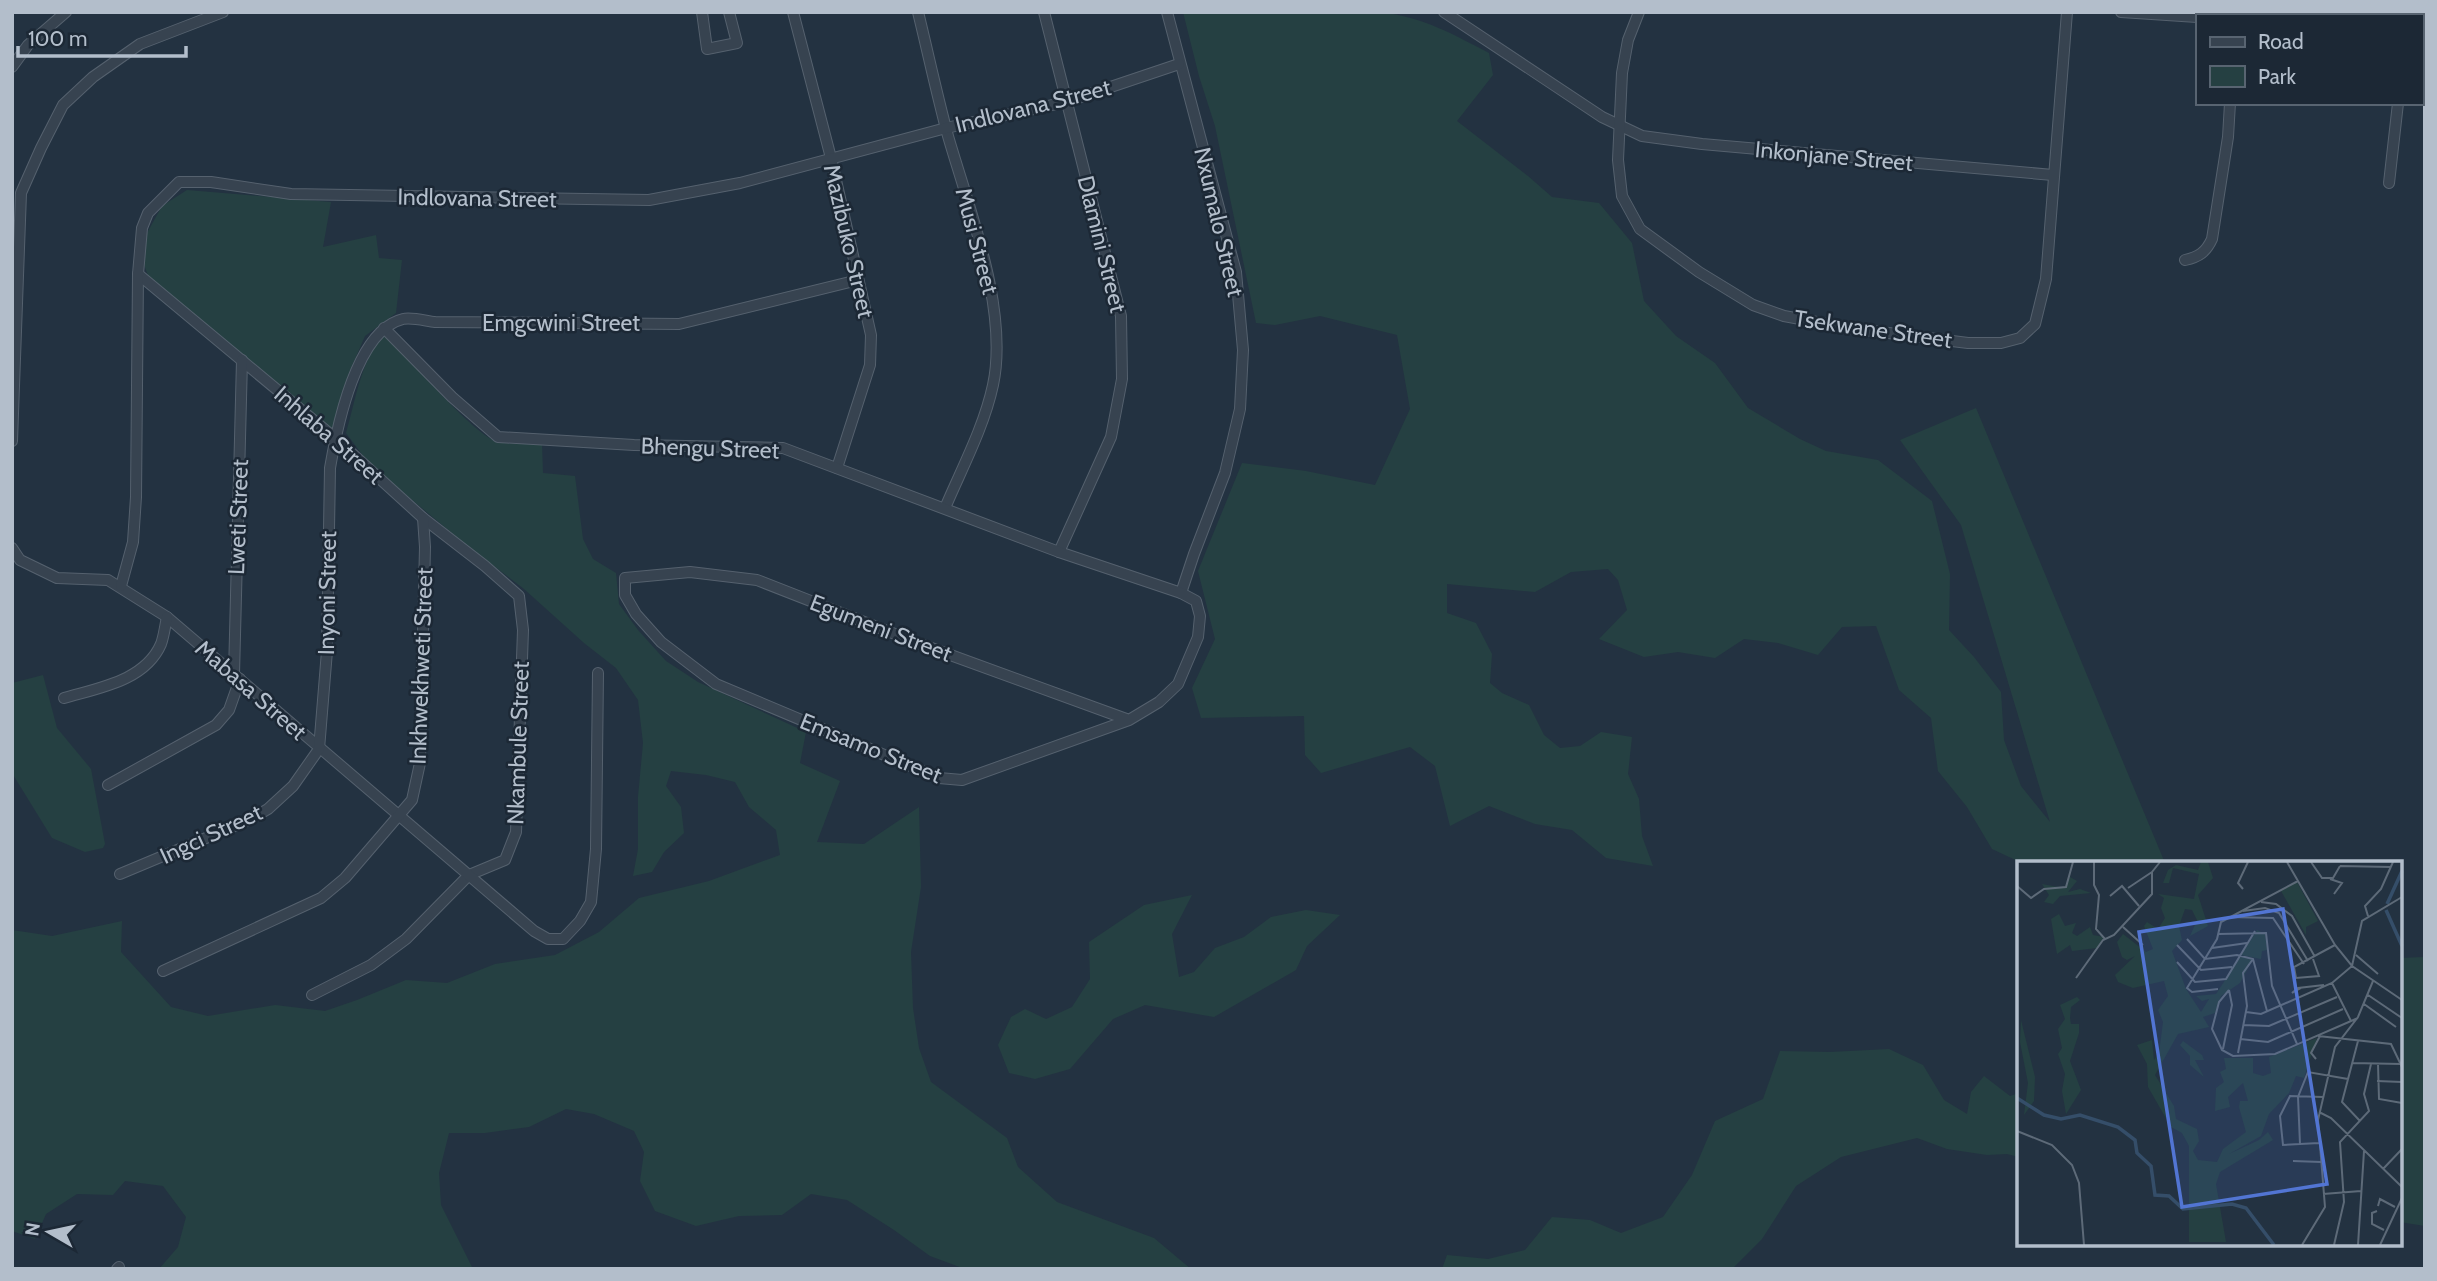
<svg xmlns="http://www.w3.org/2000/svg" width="2437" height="1281" font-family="Cabin,sans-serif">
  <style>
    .green { fill: #254042 }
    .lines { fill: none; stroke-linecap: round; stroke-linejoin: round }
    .minor-casing { stroke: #55616e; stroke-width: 12 }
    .minor { stroke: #374350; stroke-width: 10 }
    .labels { text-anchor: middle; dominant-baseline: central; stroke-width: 5; stroke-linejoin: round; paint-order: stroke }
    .street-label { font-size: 23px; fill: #b3becb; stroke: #1c2835 }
    .inset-river { fill: none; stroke: #354e69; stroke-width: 3.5 }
    .inset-road { fill: none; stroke: #5d6a78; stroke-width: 2 }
    .view { fill: #5275d3; fill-opacity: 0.15; stroke: #5275d3; stroke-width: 3.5 }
    .inset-edge { fill: none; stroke: #b3becb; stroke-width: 3.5 }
  </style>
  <rect width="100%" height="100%" fill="#233241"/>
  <g class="green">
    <path d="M1183 12H1383C1426 19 1451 33 1489 53L1493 75 1457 121 1528 176 1552 197 1599 203 1632 243 1644 301 1676 336 1715 363 1748 408 1800 439 1826 451 1878 460 1932 501 1950 574 1949 630 1974 657 2001 692 2004 740 2021 786 2050 822 1961 525 1900 440 1976 408 2165 863H2022L1992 849 1967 807 1938 771 1931 718 1899 690 1876 626 1842 627 1818 655 1778 643 1744 639 1715 658 1678 652 1644 657 1599 639 1627 610 1618 580 1608 569 1571 572 1535 592 1447 584V613L1476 623 1492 654 1490 683 1502 693 1529 705 1544 735 1560 748 1580 746 1601 732 1632 737 1628 774 1639 799 1642 836 1653 866 1606 858 1572 830 1535 824 1489 806 1450 826 1435 766 1410 747 1321 773 1305 755 1304 716 1201 718 1192 688 1215 639 1198 571 1242 463 1306 471 1375 485 1410 409 1397 335 1320 316 1275 325 1256 323 1215 126 1199 76Z"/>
    <path d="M187 190 331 202 323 247 376 235 379 258 402 260 396 313 365 336 349 373 332 431 152 286 143 262 147 233 162 206Z"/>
    <path d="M385 333C407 356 473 435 498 442 512 445 528 443 542 443L543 473 575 476 583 539 593 559 616 573 619 604 638 630 666 661 698 682 806 732 800 763 840 781 817 842 864 844 919 807 921 887 911 952 913 1008 919 1048 931 1082 1007 1138 1018 1167 1057 1202 1154 1238 1191 1269H965L930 1256 894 1230 847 1200 811 1194 782 1215 739 1216 696 1226 655 1211 640 1181 644 1152 634 1131 594 1114 566 1109 529 1127 485 1133H449L439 1173 441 1205 473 1269H159L178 1247 186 1217 163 1186 125 1181 113 1195 77 1194 46 1214 35 1239 12 1231V930L52 936 122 921 121 952 171 1007 208 1016 275 1005 325 1011 357 1000 406 980 447 983 495 964 555 955 599 932 639 898 709 881 780 855 776 830 749 807 735 782 706 775 671 771 666 786 681 807 684 833 664 852 652 872 633 876 638 849V797L643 743 638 700 616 668 584 643 524 589 465 544 370 465 346 433C356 399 361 359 385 333Z"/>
    <path d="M43 675 57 728 91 769 105 844 103 848 85 852 52 838 12 773V683Z"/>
    <path d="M1192 895 1172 934 1179 977 1194 972 1215 948 1244 937 1271 917 1306 910 1340 915 1307 946 1296 970 1214 1017 1145 1005 1113 1019 1070 1069 1035 1079 1009 1073 998 1045 1011 1017 1025 1009 1046 1019 1072 1007 1090 979 1089 942 1144 905Z"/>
    <path d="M2425 957V1226L2400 1222V958Z"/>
    <path d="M1889 1049 1923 1065 1944 1100 1967 1114 1971 1092 1984 1076 2010 1096 2019 1093V1157L2007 1154 1987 1155 1947 1149 1917 1138 1841 1157 1796 1186 1762 1239 1732 1269H1442L1447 1255 1488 1259 1525 1250 1552 1217 1590 1220 1621 1233 1663 1217 1692 1175 1715 1121 1763 1099 1780 1051 1830 1052Z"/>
  </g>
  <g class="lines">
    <g class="minor-casing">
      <g id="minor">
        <path d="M702 12 707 49 737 43 729 12"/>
        <path d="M793 12 831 158 871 335 870 365 837 468"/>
        <path d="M918 12C928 53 937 95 948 136 969 209 1009 310 993 385 984 427 962 468 945 508"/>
        <path d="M1044 12 1121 316 1122 379 1111 437 1059 552"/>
        <path d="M1167 12 1236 272 1243 350 1240 409 1225 473 1194 554 1181 593"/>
        <path d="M1444 12 1602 117 1642 136 1702 144 2053 175"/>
        <path d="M1639 12 1628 40 1622 73 1618 160 1622 196 1640 229 1699 272 1753 305 1784 316 1849 328 1968 343H2001L2020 338 2035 324 2046 279 2067 12"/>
        <path d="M2121 12 2197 17"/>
        <path d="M2421 34H2425"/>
        <path d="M12 67 28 45 66 12"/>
        <path d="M2389 183 2398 103"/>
        <path d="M2185 260C2199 257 2206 252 2212 239L2228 137 2230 103"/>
        <path d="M138 274 335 438 423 518 485 566 519 596 523 630 516 832 505 860 469 875 406 939 371 965 312 995"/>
        <path d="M384 328 452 397 498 437 634 445 783 448 1059 552 1181 593 1196 601 1200 616 1198 637 1178 684 1159 702 1129 720 962 780 939 778 716 684 661 642 636 614 625 595V578L690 572 757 580 923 645 1129 720"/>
        <path d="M12 441 21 193 41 148 63 105 93 77 140 44 223 12"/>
        <path d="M12 548 20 560 57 578 108 580 167 617 534 931 548 939H563L580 921 591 902 596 849 598 673"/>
        <path d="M121 586 133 542 136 497 138 274 142 228 148 213 179 182H211L291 194 649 200 740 183 946 128 1066 102 1179 64"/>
        <path d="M234 674 242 360"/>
        <path d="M64 698C98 688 145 681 161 644 164 636 165 626 167 617"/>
        <path d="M108 785 216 725 229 710 240 679"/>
        <path d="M120 874 249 820 268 809 293 786 319 749 327 651 330 468C337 427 356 330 403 319 412 317 426 321 435 322L679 324 858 280"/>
        <path d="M163 971 321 898 345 878 412 800 420 763 425 547 423 518"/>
        <path d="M117 1269 119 1267"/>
      </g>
    </g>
    <use href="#minor" class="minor"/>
  </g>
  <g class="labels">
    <g class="street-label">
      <text transform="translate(1033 106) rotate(-14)">Indlovana Street</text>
      <text transform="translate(1834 156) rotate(5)">Inkonjane Street</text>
      <text transform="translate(477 198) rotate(1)">Indlovana Street</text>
      <text transform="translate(1219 222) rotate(77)">Nxumalo Street</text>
      <text transform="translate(849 241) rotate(77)">Mazibuko Street</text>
      <text transform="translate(977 241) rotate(75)">Musi Street</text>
      <text transform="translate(1102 244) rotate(76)">Dlamini Street</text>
      <text x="561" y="323">Emgcwini Street</text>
      <text transform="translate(1873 329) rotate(8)">Tsekwane Street</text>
      <text transform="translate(329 435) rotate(41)">Inhlaba Street</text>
      <text transform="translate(710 448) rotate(2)">Bhengu Street</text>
      <text transform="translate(238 517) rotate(-88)">Lweti Street</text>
      <text transform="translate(327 593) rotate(-89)">Inyoni Street</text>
      <text transform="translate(881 628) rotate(21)">Egumeni Street</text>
      <text transform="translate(421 666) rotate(-88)">Inkhwekhweti Street</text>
      <text transform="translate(251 690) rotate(41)">Mabasa Street</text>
      <text transform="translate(518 743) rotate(-88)">Nkambule Street</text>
      <text transform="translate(871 748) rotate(22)">Emsamo Street</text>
      <text transform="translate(211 834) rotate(-25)">Ingci Street</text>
    </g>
  </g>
  <g transform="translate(2017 861)">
    <rect width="385" height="385" fill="#233241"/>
    <path d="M184 1H191L196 17 181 34 191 65 173 75 180 59 175 49 168 48 162 65 165 79 155 90 169 128 184 151 192 138 185 140 179 135 199 133 224 95 236 98 223 122 204 135 198 152 186 156 192 166 161 173 138 214 157 245 159 258 180 268 182 280 176 290 181 299 200 301 206 288 229 271 222 246 223 240H231L226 222 211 236 213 246 198 250 199 227 207 221 203 211 209 208 207 197H236V212L246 215 254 212 252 196 300 177 287 217 279 215 272 232 252 253 244 275 212 293 242 279 251 271 256 279 203 311 199 323 209 381H172V285L165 272 154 266 131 226 130 203 120 184 135 179 137 199 142 192 146 161 141 149 151 135 147 120 116 127 101 121 98 114 118 95 110 99 105 96 100 81 106 73 129 91 136 88 127 65 130 61 141 68 148 57 144 47 147 37 141 33 177 38 182 13 156 7 152 22H146L151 9 159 4 181 9ZM53 16 60 20 51 31 63 28 74 32 43 35 36 43 27 41 32 34 25 23 47 27ZM280 21 301 60 289 66V74L264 30ZM42 53 48 65 59 62 55 72 60 75 73 66 76 74 87 76 80 87 55 90 53 84 40 93 34 58ZM240 69 248 73 250 89 245 90 244 98 224 94ZM60 136 63 139 54 146 53 157 54 163H62V172L53 200 64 229 49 253 45 230 48 213 41 193 45 187 41 168 48 158 43 144ZM4 159 18 216 17 240 7 254 11 222 3 181ZM166 180 185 194 187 199H178L187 216 173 204V195L163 184Z" fill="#254042"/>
    <path class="inset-river" d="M370 43 385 10M369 49 385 85M0 237 27 254 44 258 63 254 101 266 118 279 120 292 134 305 138 334 152 335 166 348 215 343 229 347 257 384"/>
    <path class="inset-road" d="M77 1V24L82 34 79 68 88 78M270 1 318 84 335 105 385 139M294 1 305 17H316L323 5M323 5 374 6M313 18 325 22 317 33M0 25 14 37 27 28 49 26 56 1M111 27 135 11M226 28 221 22 231 1M93 35 105 25 122 45M244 41 259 43 275 55 298 96M226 50 248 47 262 52 291 100M351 55 348 45 364 28 376 1M212 56 256 57 287 103M106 66 126 84M202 73 249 72 255 125 280 183M170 78 188 98 220 94 236 98 250 150M160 84 184 109 215 106M195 87 230 82M339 94 361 113M296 98 302 115 279 117 277 106 318 84M160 101 178 121 209 118 238 70M59 117 86 79 97 74 135 33V11L143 1M315 122 334 160M284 127 275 132 281 127 307 124M201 128 175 131 170 127 200 78 204 61 281 20M212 129 202 141 195 168 205 189 216 195 258 193 341 157M351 134 385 157M347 143 379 166M229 151 244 153 315 122 335 105 345 60 385 36M226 164 252 165 320 136M301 175 374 183 385 206M223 178 251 181 326 148M341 180 325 241 343 260M206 188 215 144 212 129M221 192 230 145 226 112 236 98M299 198 294 192 303 175M335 202 384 203M361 203 362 238 385 242M360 220 385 221M302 251 314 257 385 326M0 270 35 284 55 304 62 322 67 384M302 282 266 284 263 255 273 235 306 236M283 283 281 236 291 211 331 218M276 300 304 301M366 308 385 288M306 333 344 330M361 345 363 338 378 346M360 350 355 352V363L367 369M285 384 308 346 301 259 318 186 341 156 356 120M317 384 327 341 323 281 352 250 347 233 354 203M341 384 347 290M363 384 385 337"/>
    <path class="view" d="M266 48 310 323 165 346 122 71Z"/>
    <rect width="385" height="385" class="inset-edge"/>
  </g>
  <rect width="2437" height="1281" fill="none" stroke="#b3becb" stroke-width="28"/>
  <rect x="2196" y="14" width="228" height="91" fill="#1c2835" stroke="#586471" stroke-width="2"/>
  <rect x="2210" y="37" width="35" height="10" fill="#374350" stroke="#586471" stroke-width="2"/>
  <text x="2258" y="49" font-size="21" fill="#b3becb">Road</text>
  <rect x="2210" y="66" width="35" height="21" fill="#254042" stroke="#586471" stroke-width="2"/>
  <text x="2258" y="84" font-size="21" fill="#b3becb">Park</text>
  <g transform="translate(49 1232) rotate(279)" stroke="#1c2835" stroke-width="5" paint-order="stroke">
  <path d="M0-5L12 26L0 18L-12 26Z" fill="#b3becb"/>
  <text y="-10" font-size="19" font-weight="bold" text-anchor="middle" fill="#b3becb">N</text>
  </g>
  <path d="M18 46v10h168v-10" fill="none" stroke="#b3becb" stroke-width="3.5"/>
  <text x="28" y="46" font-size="21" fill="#b3becb" stroke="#1c2835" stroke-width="5" paint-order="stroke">100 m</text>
</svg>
